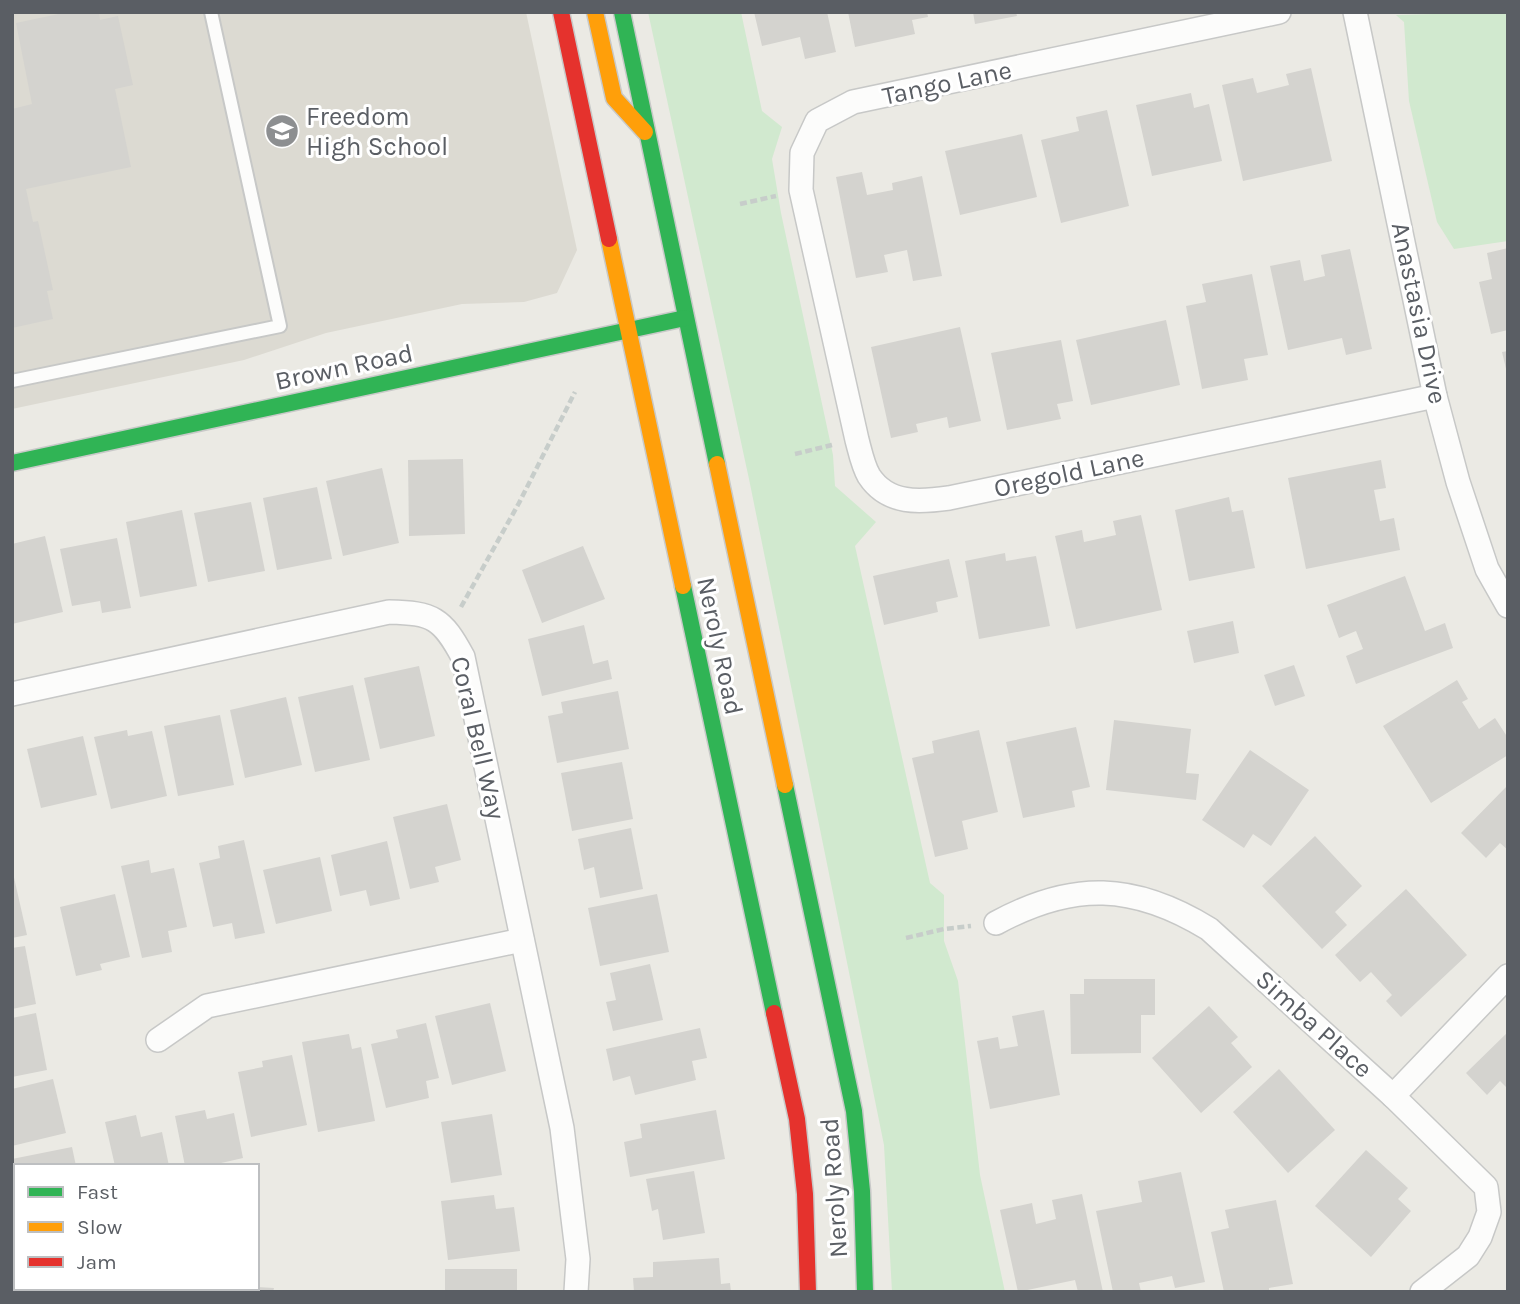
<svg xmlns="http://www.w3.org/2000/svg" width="1520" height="1304" font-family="Karla,sans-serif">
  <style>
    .education { fill: #dcdad2 }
    .green { fill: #d1e9cf }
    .building { fill: #d4d3cf }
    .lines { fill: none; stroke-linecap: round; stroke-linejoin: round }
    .lane-casing { stroke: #c7c8c7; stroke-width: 16 }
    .street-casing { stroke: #c7c8c7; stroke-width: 26 }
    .fast-casing { stroke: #c8c9c8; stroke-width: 19 }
    .slow-casing { stroke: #c8c9c8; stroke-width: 19 }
    .jam-casing { stroke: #c8c9c8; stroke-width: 19 }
    .path { stroke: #c7cdca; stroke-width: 4.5; stroke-dasharray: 7 3.5; stroke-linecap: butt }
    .lane { stroke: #fcfcfb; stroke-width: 12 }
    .street { stroke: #fcfcfb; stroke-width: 23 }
    .fast { stroke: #30b455; stroke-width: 16 }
    .slow { stroke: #ff9f0a; stroke-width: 16 }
    .jam { stroke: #e5322d; stroke-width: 16 }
    .labels { text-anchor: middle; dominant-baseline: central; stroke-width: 6; stroke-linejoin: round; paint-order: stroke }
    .street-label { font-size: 26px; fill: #5a5e64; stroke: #fff }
    .poi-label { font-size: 26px; fill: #5a5e64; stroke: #fff; text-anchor: start }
  </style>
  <rect width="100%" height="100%" fill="#ebeae4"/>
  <path class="education" d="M12 12H526L577 250 557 293 524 302 462 304 326 333 244 360 12 409Z"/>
  <g class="green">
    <path d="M648 12H741L762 111 782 127 772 159 781 213 833 455 835 486 876 522 855 546 930 883 944 895V941L958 981 980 1175 1005 1292H892L884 1145 749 479Z"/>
    <path d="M1508 12V241L1454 249 1437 222 1409 101 1404 22 1396 15Z"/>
  </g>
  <g class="building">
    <path d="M68 12H99L100 20 118 16 133 85 115 89 131 167 26 189 33 222 38 221 53 290 47 291 53 319 12 328V109L32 104 16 23Z"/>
    <path d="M754 12H827L836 52 805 59 800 37 762 46Z"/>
    <path d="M848 12H927L928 17 912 20 915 34 855 47Z"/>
    <path d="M973 12H1016L1017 16 975 24Z"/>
    <path d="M1311 68 1332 161 1243 181 1222 85 1253 78 1257 93 1289 85 1286 74Z"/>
    <path d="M1191 93 1194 108 1209 104 1222 161 1152 176 1136 105Z"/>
    <path d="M1107 110 1129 206 1061 223 1041 140 1079 131 1076 117Z"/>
    <path d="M1022 134 1037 197 960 215 945 151Z"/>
    <path d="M862 172 867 195 893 190 892 183 922 176 942 276 913 281 907 250 884 255 888 272 856 278 836 177Z"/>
    <path d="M1508 248V330L1491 334 1479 282 1492 279 1487 253Z"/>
    <path d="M1350 249 1372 349 1346 355 1342 338 1288 350 1270 266 1300 260 1304 281 1325 276 1321 255Z"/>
    <path d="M1252 274 1268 355 1244 359 1248 380 1202 389 1186 306 1206 302 1202 284Z"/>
    <path d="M1166 320 1180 385 1091 405 1076 340Z"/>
    <path d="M960 327 981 421 949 428 947 417 916 424 918 432 891 438 871 347Z"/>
    <path d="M1061 340 1073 401 1057 404 1061 419 1007 430 991 353Z"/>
    <path d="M1508 351V373H1507L1502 352Z"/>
    <path d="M463 459 465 534 409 536 408 460Z"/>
    <path d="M1381 460 1386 488 1374 490 1380 521 1394 518 1400 550 1306 569 1288 478Z"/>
    <path d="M382 468 399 543 343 556 326 481Z"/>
    <path d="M317 487 332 559 277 570 263 498Z"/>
    <path d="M1229 497 1232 512 1243 510 1255 568 1189 581 1175 510Z"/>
    <path d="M251 502 265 571 208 582 194 513Z"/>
    <path d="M182 510 197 586 140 597 126 522Z"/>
    <path d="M1141 515 1162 610 1076 629 1055 536 1082 530 1084 542 1116 535 1113 521Z"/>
    <path d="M45 536 63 612 12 624V544Z"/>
    <path d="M117 538 131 608 102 613 100 601 72 606 60 549Z"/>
    <path d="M583 546 605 599 542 623 522 570Z"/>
    <path d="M1005 553 1006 561 1036 556 1050 626 979 639 965 561Z"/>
    <path d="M949 559 958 597 936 602 938 612 884 625 873 576Z"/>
    <path d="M1405 576 1425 631 1445 623 1453 648 1356 684 1346 656 1363 649 1356 631 1339 638 1327 605Z"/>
    <path d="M1233 621 1239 653 1194 663 1187 631Z"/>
    <path d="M584 625 593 664 608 660 612 679 542 696 528 639Z"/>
    <path d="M1294 665 1305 696 1275 706 1264 675Z"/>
    <path d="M419 666 435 736 380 749 364 678Z"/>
    <path d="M1457 680 1468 699 1462 702 1479 729 1495 718 1508 738V755L1431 803 1383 726Z"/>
    <path d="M353 685 370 760 315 772 298 697Z"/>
    <path d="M618 691 629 749 557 763 548 716 563 713 561 702Z"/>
    <path d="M286 697 302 765 245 778 230 710Z"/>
    <path d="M220 715 234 785 178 796 164 726Z"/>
    <path d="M1114 720 1191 729 1186 773 1199 774 1196 800 1106 790Z"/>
    <path d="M1076 727 1090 787 1072 791 1075 807 1023 818 1006 742Z"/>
    <path d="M127 730 128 736 152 731 167 796 111 809 94 737Z"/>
    <path d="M979 730 998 812 962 821 968 849 935 857 912 758 934 753 932 741Z"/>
    <path d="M83 736 97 795 41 808 27 749Z"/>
    <path d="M1250 750 1309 790 1271 846 1253 834 1244 848 1202 820Z"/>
    <path d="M622 762 633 819 572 831 561 773Z"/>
    <path d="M1508 785V850L1500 843 1486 858 1461 833Z"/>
    <path d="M447 804 461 860 435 867 439 882 410 889 393 817Z"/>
    <path d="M631 828 643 889 600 898 594 867 584 870 578 839Z"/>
    <path d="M1315 836 1362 886 1335 912 1347 925 1322 949 1262 886Z"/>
    <path d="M244 840 265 933 235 939 232 923 213 927 199 863 220 858 218 846Z"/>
    <path d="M387 841 400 899 370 906 366 890 340 896 331 855Z"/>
    <path d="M320 857 332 911 276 924 263 870Z"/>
    <path d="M149 860 151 873 174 868 187 927 168 931 172 952 142 958 121 866Z"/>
    <path d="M13 873 27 935 12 938V874Z"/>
    <path d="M1406 889 1467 955 1401 1017 1386 1001 1392 995 1371 972 1360 982 1335 955Z"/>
    <path d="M115 894 130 957 100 964 102 970 76 976 60 907Z"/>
    <path d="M657 894 669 952 600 966 588 908Z"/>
    <path d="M25 946 36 1004 12 1009V948Z"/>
    <path d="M650 964 663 1020 613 1031 606 1002 616 1000 610 973Z"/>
    <path d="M1084 979H1155V1015H1141V1053L1071 1054 1070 994H1084Z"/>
    <path d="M490 1003 506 1071 452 1085 435 1016Z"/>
    <path d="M1209 1006 1238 1037 1231 1043 1252 1067 1201 1113 1152 1058Z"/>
    <path d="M1044 1010 1060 1095 990 1109 977 1041 998 1037 1000 1049 1018 1046 1012 1016Z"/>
    <path d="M36 1013 47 1070 12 1077V1018Z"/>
    <path d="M426 1023 439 1078 426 1081 429 1098 386 1108 371 1044 398 1038 396 1030Z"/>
    <path d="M700 1028 707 1058 692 1061 696 1080 635 1095 630 1076 613 1081 606 1049Z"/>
    <path d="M1508 1032V1089L1500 1081 1487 1095 1466 1073Z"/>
    <path d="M349 1034 352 1049 361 1047 375 1121 318 1132 302 1042Z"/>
    <path d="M292 1055 307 1125 251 1137 238 1072 263 1067 262 1061Z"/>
    <path d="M1279 1069 1335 1130 1288 1173 1233 1112Z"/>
    <path d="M53 1079 66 1133 12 1146V1089Z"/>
    <path d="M205 1110 207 1119 234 1113 243 1158 208 1166H185L175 1116Z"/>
    <path d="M716 1110 725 1159 630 1177 624 1142 642 1138 640 1124Z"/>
    <path d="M492 1114 502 1175 451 1183 441 1122Z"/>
    <path d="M136 1115 141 1137 162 1132 169 1166H115L105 1122Z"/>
    <path d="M72 1147 76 1166H16L14 1209 12 1159Z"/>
    <path d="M1366 1150 1408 1188 1398 1199 1411 1211 1371 1257 1315 1206Z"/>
    <path d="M694 1171 705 1233 663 1240 658 1209 652 1211 646 1179Z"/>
    <path d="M1181 1172 1205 1282 1175 1288 1172 1276 1139 1283 1141 1292H1113L1096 1211 1142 1202 1138 1181Z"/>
    <path d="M1082 1194 1103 1292H1078L1075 1280 1018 1292 1000 1210 1032 1203 1036 1224 1056 1219 1052 1200Z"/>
    <path d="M494 1195 496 1209 514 1207 520 1251 448 1260 441 1201Z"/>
    <path d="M1276 1200 1293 1284 1269 1288V1292H1224L1211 1232 1229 1228 1225 1210Z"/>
    <path d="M719 1258 721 1284 730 1283 731 1292H634L633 1278 653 1277V1262Z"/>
    <rect x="445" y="1269" width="72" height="23"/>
    <path d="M257 1287 274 1288 273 1292H218V1288Z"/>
    <path d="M68 1288H97L98 1292H58Z"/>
    <path d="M148 1288H202L205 1289V1292H148Z"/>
  </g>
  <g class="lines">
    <g class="lane-casing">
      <path id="lane" d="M12 381 280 326 211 12"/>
    </g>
    <g class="street-casing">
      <g id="street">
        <path d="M1279 12 853 102 817 121 802 153 801 190 857 440C860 451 863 466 869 476 888 505 920 502 949 498L1435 396"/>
        <path d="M1355 12 1435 396 1458 482 1487 569 1508 606"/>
        <path d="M12 694 389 612C433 613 442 618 463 657L562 1128 578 1259 576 1292"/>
        <path d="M996 923C1073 881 1134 883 1209 929L1393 1096 1486 1187 1489 1212 1480 1237 1468 1256 1422 1292"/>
        <path d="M158 1040 207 1006 522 940"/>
        <path d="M1393 1096 1508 976"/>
      </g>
    </g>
    <g class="fast-casing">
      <g id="fast">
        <path d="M622 12 717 464"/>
        <path d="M12 463 685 318"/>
        <path d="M683 586 774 1013"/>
        <path d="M785 785 854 1111 862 1191 865 1292"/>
      </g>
    </g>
    <g class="slow-casing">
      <g id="slow">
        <path d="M595 12 614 98 645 132"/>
        <path d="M609 239 683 586"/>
        <path d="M717 464 785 785"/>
      </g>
    </g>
    <g class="jam-casing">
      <g id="jam">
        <path d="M561 12 609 239"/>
        <path d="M774 1013 797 1119 805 1194 808 1292"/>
      </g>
    </g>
    <g class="path">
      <path d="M740 204 776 196"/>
      <path d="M795 454 832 445"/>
      <path d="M461 607 519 503 575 392"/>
      <path d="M906 938 944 929 971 926"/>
    </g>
    <use href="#lane" class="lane"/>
    <use href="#street" class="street"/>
    <use href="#fast" class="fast"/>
    <use href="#slow" class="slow"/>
    <use href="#jam" class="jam"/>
  </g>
  <defs>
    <g id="school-disc" transform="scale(1.75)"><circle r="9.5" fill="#8d8f91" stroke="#fff"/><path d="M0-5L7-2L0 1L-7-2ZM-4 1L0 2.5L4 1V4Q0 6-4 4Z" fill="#fff"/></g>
  </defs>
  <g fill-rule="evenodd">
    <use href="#school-disc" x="282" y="131"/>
  </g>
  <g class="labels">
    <g class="street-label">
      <text transform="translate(947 83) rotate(-12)">Tango Lane</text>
      <text transform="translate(1419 313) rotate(78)">Anastasia Drive</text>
      <text transform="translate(344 367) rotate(-12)">Brown Road</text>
      <text transform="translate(1069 473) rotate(-12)">Oregold Lane</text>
      <text transform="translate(720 646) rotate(78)">Neroly Road</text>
      <text transform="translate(478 738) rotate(77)">Coral Bell Way</text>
      <text transform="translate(1314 1024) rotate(42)">Simba Place</text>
      <text transform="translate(834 1188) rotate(-94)">Neroly Road</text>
    </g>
    <g class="poi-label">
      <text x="306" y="116">Freedom<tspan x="306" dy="30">High School</tspan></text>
    </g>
  </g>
  <rect width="1520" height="1304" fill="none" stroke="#5a5e64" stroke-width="28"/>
  <rect x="14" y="1164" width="245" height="126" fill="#ffffff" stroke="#bdbfc1" stroke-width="2"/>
  <rect x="28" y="1187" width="35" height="10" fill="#30b455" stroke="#bdbfc1" stroke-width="2"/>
  <text x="77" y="1199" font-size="21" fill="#5a5e64">Fast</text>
  <rect x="28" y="1222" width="35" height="10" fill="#ff9f0a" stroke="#bdbfc1" stroke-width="2"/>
  <text x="77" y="1234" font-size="21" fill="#5a5e64">Slow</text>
  <rect x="28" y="1257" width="35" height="10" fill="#e5322d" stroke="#bdbfc1" stroke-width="2"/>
  <text x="77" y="1269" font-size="21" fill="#5a5e64">Jam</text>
</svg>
